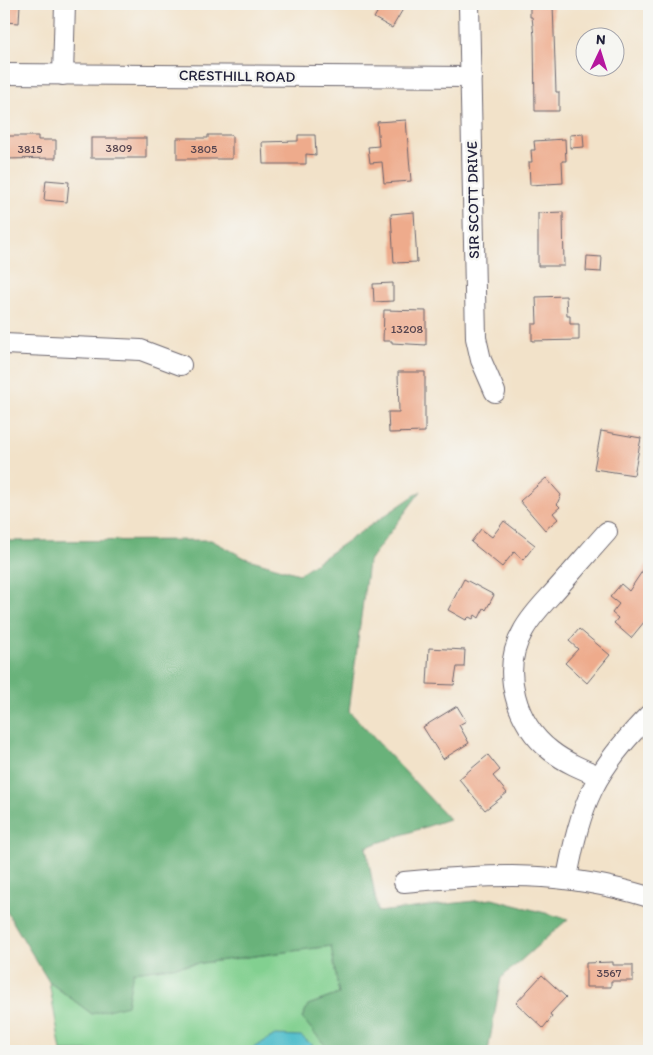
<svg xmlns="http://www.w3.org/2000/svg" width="653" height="1055" font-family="Itim,sans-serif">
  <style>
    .green { fill: #82d090; stroke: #527966 }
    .forest { fill: #69b27a; stroke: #466a5a }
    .water { fill: #51becb; stroke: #3a7083 }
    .building { fill: #eeab8c }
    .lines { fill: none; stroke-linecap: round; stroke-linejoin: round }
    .minor-casing { stroke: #6b656d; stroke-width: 22 }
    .minor { stroke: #fff; stroke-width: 20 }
    .labels { text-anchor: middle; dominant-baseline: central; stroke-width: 5; stroke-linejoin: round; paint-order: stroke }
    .number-label { font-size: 12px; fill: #55444f }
    .street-label { font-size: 15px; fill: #22223b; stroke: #f6f6f2 }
  </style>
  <rect width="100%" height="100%" fill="#f6f6f2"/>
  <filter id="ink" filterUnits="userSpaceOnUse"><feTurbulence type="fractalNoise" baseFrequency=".02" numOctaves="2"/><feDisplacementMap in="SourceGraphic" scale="10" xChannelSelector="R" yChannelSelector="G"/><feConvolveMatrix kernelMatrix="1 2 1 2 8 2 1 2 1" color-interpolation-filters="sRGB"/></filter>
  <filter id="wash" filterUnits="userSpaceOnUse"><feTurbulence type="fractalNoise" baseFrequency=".0096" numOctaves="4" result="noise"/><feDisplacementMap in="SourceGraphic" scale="20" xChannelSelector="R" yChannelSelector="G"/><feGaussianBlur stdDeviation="1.12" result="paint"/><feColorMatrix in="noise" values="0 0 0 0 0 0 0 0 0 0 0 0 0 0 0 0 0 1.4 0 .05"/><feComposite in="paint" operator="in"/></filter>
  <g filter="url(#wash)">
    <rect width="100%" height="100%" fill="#f2e2c9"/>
    <path class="green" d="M332 946 339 994 308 1005 302 1018 330 1051H61L49 982 92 1014 133 972Z"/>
    <path class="forest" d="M421 491 368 562 349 711 449 819 366 847 378 912 492 899 568 919 501 978 488 1051H330L302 1018 308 1005 339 994 331 946 133 972 127 1005 92 1014 49 982 4 907V541L211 540 245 558 299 574Z"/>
    <path class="water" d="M275 1035 301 1036 320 1051H248Z"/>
    <g id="blocks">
      <g class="building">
        <path d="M4 4H20L19 23 4 22Z"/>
        <path d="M382 4H406L392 28 374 18Z"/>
        <path d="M530 4H553L556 92H559V111H535L534 36 532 17H530Z"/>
        <path d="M406 120 411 181 384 183 382 162 370 163 368 147 379 146 377 122Z"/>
        <path d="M583 134 584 147 570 148V135Z"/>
        <path d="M208 135H232V159H177V138H208Z"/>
        <path d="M298 135H315L316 155 306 154V164H263L262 142 298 141Z"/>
        <path d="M4 136H38V140H56V158L4 159Z"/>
        <rect x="91" y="138" width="55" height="20"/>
        <path d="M565 139 566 161H562L563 183 530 185 529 162H532L531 150H535L534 141Z"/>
        <path d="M46 180 69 182 67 202 44 200Z"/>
        <path d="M414 212 417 262 394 263 391 214Z"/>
        <path d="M563 212 564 266H538V213Z"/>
        <path d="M587 256 602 257 601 272 586 271Z"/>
        <path d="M393 283V301L374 302 373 284Z"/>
        <path d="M566 296 567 316H570V324H579V340L532 341V324H537L536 297Z"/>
        <path d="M384 310 426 311V345L392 343V341H383Z"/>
        <path d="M398 372H425V432L389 433 388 412H399Z"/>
        <path d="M601 431 641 438 634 475 594 469Z"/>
        <path d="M546 478 561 495 557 504 560 507 553 513 558 519 545 530 520 501Z"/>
        <path d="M504 521 535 545 523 560 514 552 502 567 471 542 481 529 492 537Z"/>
        <path d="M649 561V616L631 638 614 623 618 618 612 613 619 604 610 597 621 584 629 591Z"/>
        <path d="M464 579 494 595 486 610 484 608 479 618 475 615 473 619 469 617 466 620 448 610Z"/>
        <path d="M579 629 610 655 587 683 565 663 578 649 569 641Z"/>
        <path d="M429 648 465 650 464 667H457L454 685 427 684Z"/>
        <path d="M457 706 466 721 459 725 469 743 443 759 423 727Z"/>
        <path d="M488 755 500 770 493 776 507 793 485 810 459 779Z"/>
        <path d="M613 962V965H633V981H611V987H586V963Z"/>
        <path d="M542 975 566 997 550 1014 552 1017 543 1028 516 1003Z"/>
      </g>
    </g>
  </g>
  <g filter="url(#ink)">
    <use href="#blocks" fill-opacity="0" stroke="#6b656d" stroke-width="1"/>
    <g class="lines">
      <g class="minor-casing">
        <g id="minor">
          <path d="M469 4 476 338 481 360 495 392"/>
          <path d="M4 74 471 77"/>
          <path d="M63 75 65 4"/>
          <path d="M4 344 141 350 181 365"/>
          <path d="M599 776C582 769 565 762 551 751 516 724 500 671 523 631 531 616 543 604 554 592 572 572 589 552 607 532"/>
          <path d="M567 878C581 802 594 771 649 715"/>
          <path d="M404 882C496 874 560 870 649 897"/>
        </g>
      </g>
      <use href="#minor" class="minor"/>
    </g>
  </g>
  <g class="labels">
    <g class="number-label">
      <text x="119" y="148">3809</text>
      <text x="30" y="149">3815</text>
      <text x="204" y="149">3805</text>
      <text x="407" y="329">13208</text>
      <text x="609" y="973">3567</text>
    </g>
    <g class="street-label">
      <text transform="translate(237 76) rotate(1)">CRESTHILL ROAD</text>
      <text transform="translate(473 200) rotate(-91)">SIR SCOTT DRIVE</text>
    </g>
  </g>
  <rect width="653" height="1055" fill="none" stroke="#f6f6f2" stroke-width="20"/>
  <g transform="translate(600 52) rotate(4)"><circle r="24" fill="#f6f6f2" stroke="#a1a1a9"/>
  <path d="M0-4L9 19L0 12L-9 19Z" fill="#b5179e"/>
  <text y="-8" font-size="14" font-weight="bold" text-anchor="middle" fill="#22223b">N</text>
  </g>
</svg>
